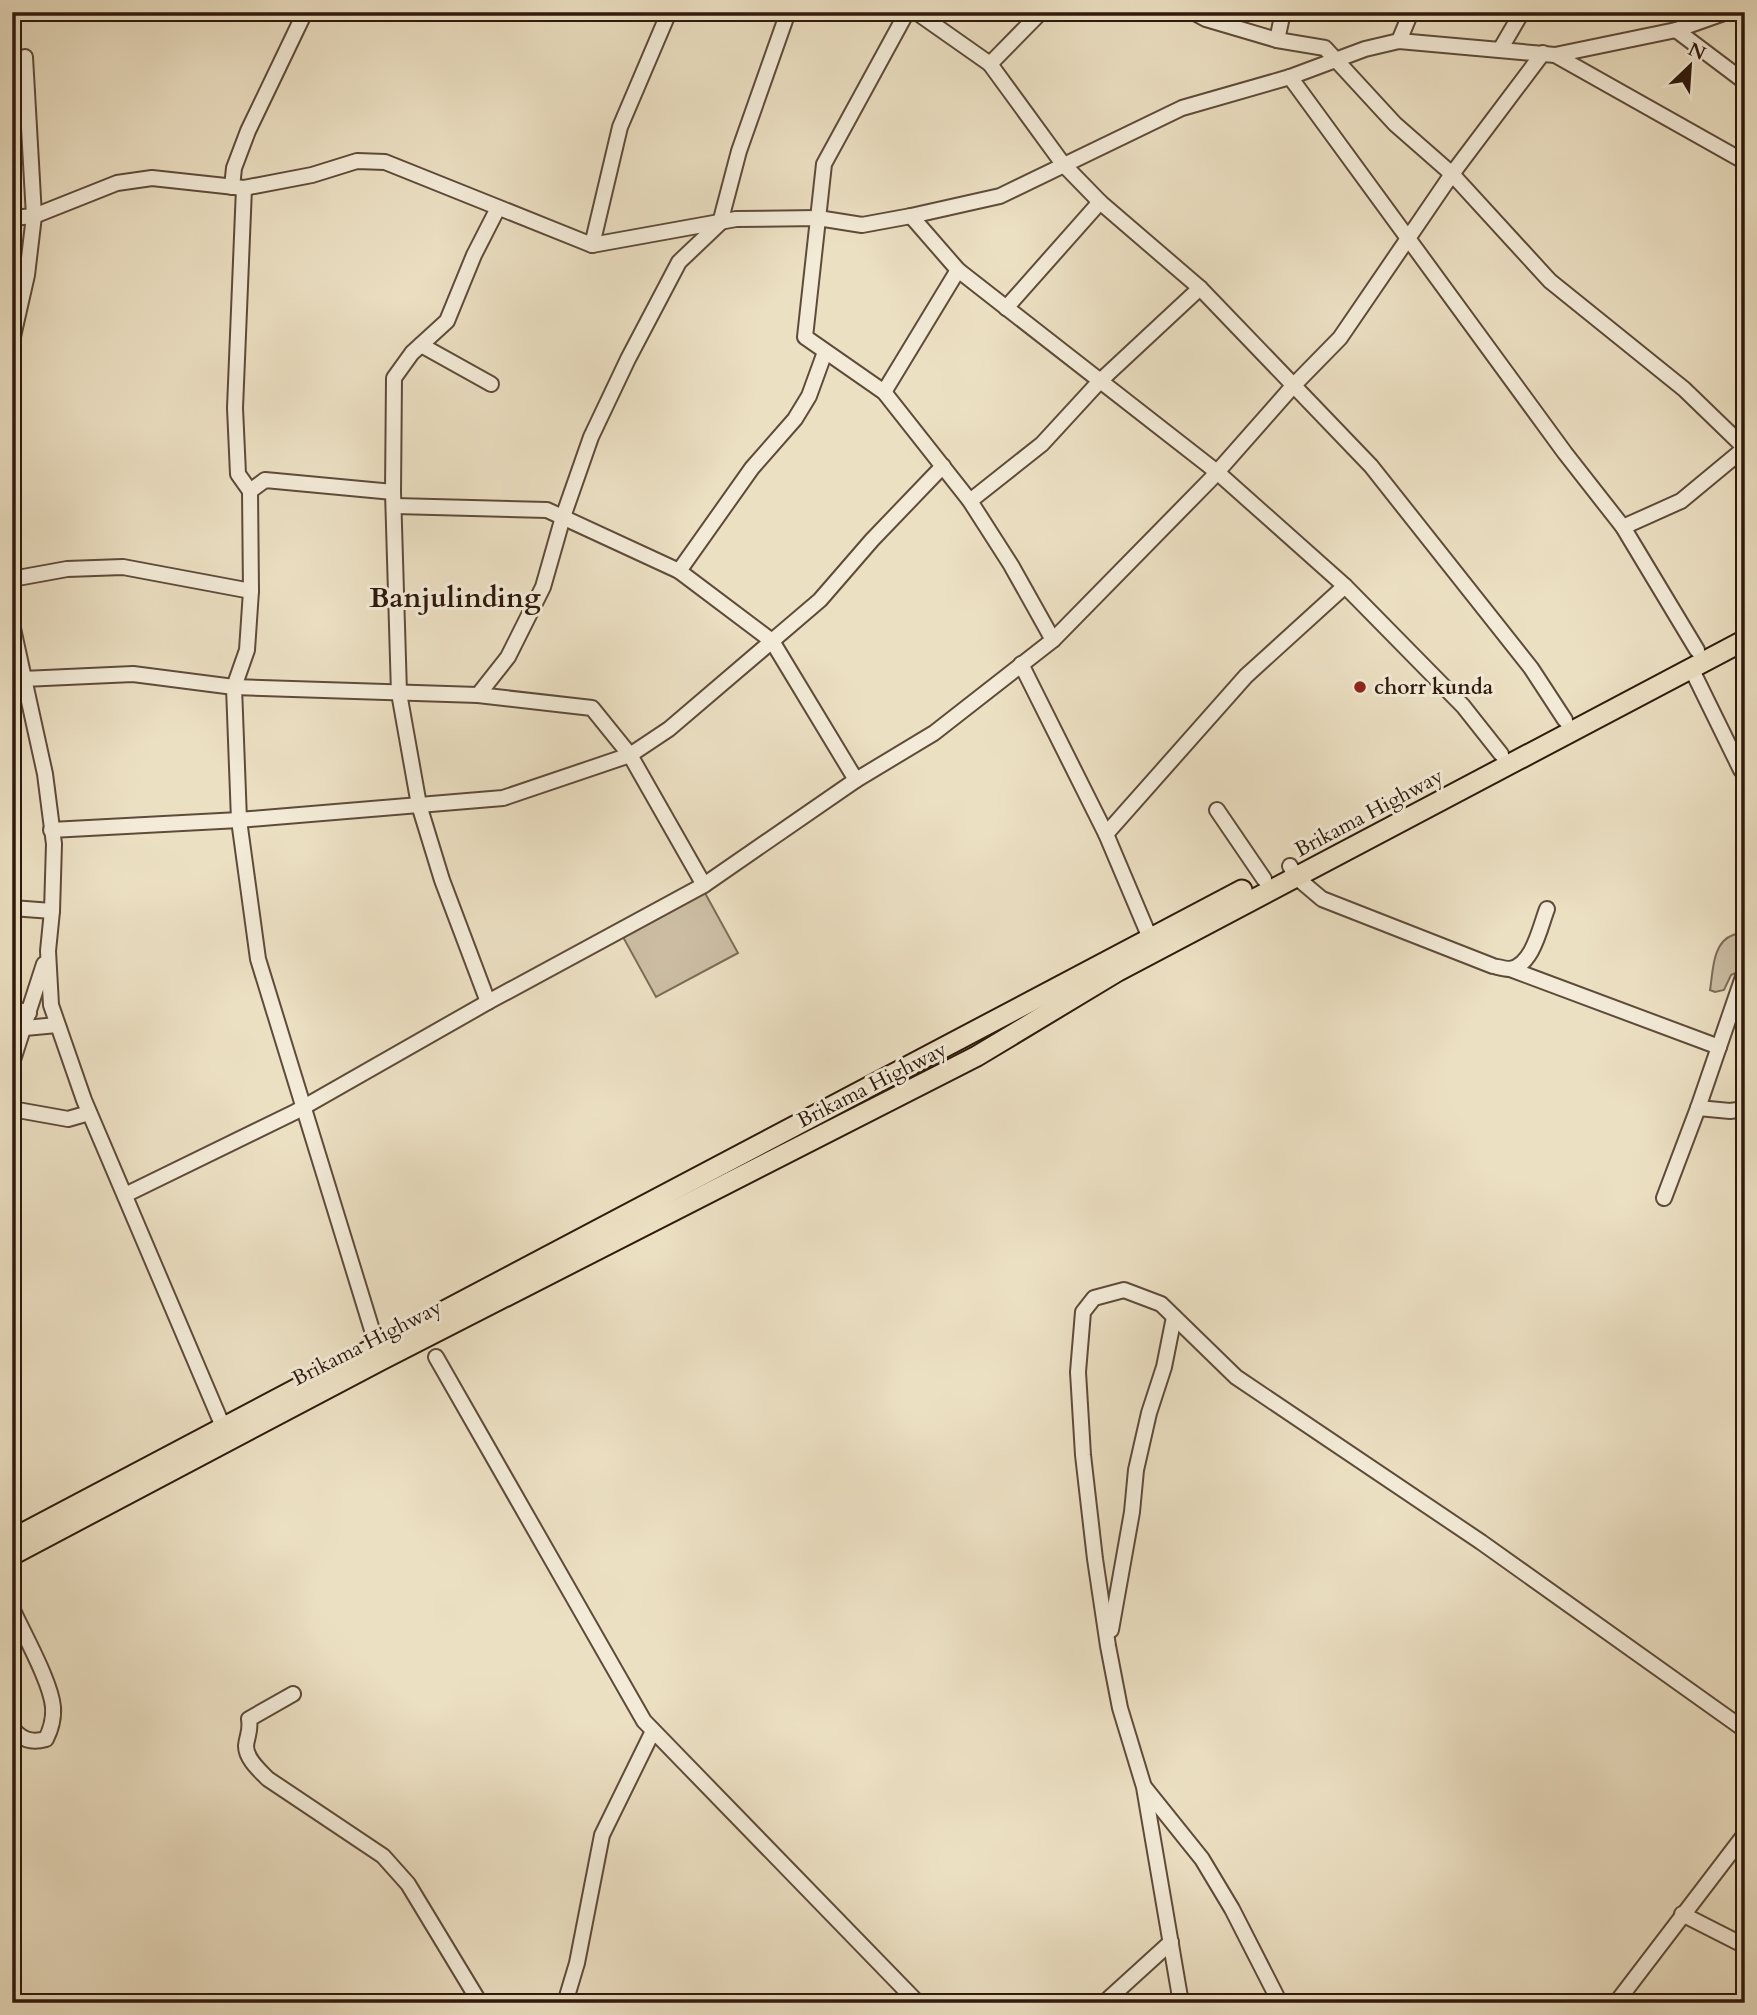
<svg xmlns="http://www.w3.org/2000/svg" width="1757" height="2015" font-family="Cardo,serif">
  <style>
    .green { fill: #ccbea4; stroke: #7d6c58; stroke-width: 2 }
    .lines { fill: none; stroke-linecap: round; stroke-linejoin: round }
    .minor-casing { stroke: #5e4b3a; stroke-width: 18 }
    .highway-casing { stroke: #2e190c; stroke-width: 23 }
    .minor { stroke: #f3ebd8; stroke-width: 14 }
    .highway { stroke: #ece0c3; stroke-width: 19 }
    .poi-dot { fill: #8f2418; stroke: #f3ebd8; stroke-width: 2.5 }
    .labels { text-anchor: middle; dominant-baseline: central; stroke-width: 6; stroke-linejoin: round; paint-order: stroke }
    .poi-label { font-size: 21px; font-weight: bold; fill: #2e190c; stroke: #f3ebd8; text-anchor: start }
    .street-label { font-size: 21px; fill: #2e190c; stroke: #f3ebd8 }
    .district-label { font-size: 28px; font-weight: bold; fill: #2e190c; stroke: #f3ebd8 }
  </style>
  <rect width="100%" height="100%" fill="#ece0c3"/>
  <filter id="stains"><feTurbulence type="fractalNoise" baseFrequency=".00286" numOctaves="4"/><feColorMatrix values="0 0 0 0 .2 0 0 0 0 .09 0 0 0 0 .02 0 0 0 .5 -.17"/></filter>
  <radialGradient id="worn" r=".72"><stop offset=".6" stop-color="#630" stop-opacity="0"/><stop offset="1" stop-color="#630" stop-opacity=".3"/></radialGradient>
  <g class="green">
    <path d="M705 893 738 953 656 997 623 937Z"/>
    <path d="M1745 934V949L1740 971 1731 975 1724 990 1715 992 1710 990C1713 973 1712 942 1733 935 1737 933 1741 935 1745 934Z"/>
  </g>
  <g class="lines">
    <g class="minor-casing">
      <g id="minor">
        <path d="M907 12 824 164 805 337 884 392 970 501 1011 565 1053 640"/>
        <path d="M916 12 990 64 1063 164 1100 202 1200 288 1371 466 1531 668 1565 720"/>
        <path d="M1193 12 1206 19 1277 40 1325 48 1395 124 1452 174 1550 281 1684 389 1745 448"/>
        <path d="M1676 30 1745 82"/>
        <path d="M1277 40 1283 12"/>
        <path d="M1399 41 1411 12"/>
        <path d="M1501 48 1522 12"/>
        <path d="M1555 55 1745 162"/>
        <path d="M990 64 1041 12"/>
        <path d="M1290 77 1565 453 1623 527 1697 650"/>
        <path d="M232 187 234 168 248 131 305 12"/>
        <path d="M244 188 235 408 238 474 250 491 251 591 247 650 234 687 239 820 258 959 380 1356"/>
        <path d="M911 216 958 270 1217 472 1345 586 1463 706 1501 754"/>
        <path d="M12 218 34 216 117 183 152 178 244 188 312 175 357 161 385 162 592 245 736 219 818 218 862 225 911 216 1000 196 1182 108 1290 77 1365 49 1399 41 1555 55 1676 30 1727 12"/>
        <path d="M592 245 620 127 669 12"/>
        <path d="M1006 308 1100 202"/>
        <path d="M12 341 27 275 34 216 25 57"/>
        <path d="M421 345 491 384"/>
        <path d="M884 392 958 270"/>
        <path d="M250 491 265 480 393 492"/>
        <path d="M970 501 1042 444 1099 382 1200 288"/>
        <path d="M395 506 547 510 679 571 772 641 856 780"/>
        <path d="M1623 527 1681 501 1745 448"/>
        <path d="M679 571 752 468 795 419 809 396 825 352"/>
        <path d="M12 579 67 569 123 567 251 591"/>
        <path d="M12 624 45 774 54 844 52 911 48 951 51 1005 84 1100 227 1436"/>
        <path d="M1021 664 1106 834 1150 938"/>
        <path d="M1691 668 1741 770 1745 773"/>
        <path d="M23 679 133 674 234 687 478 695 592 708 630 755 704 885"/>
        <path d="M478 695 508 657 543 587 563 517 591 437 628 359 679 262 720 223 739 151 788 12"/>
        <path d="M1217 810 1264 879"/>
        <path d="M51 830 239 820 503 798 630 755 669 729 820 600 872 540 943 466"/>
        <path d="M1106 834 1246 676 1345 586"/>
        <path d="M1290 866 1296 877 1322 899 1493 966C1498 967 1505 969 1510 969 1533 965 1540 927 1547 909"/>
        <path d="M12 908 52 911"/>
        <path d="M1510 969 1719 1047"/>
        <path d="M488 1002 442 880 419 805 399 693 393 492 394 378 412 353 447 321 474 255 498 208"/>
        <path d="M12 1008 29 1013"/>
        <path d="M25 1028 57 1025"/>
        <path d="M12 1063 44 964"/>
        <path d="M1698 1108 1730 1111 1745 1109"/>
        <path d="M12 1109 68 1119 89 1113"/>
        <path d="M125 1195 295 1112 488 1002 704 885 856 780 934 733 1053 640 1211 479 1293 386 1340 338 1452 174 1543 53"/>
        <path d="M1664 1198 1698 1108 1745 971"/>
        <path d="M436 1357 644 1721 918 2003"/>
        <path d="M12 1608C23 1633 51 1682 53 1707 54 1719 51 1729 46 1739 31 1743 22 1740 12 1728"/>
        <path d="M1111 1630 1132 1512 1136 1470 1149 1413 1164 1367 1174 1317"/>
        <path d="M293 1694 249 1719C251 1732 247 1735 246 1746 246 1759 260 1771 268 1779L383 1856 408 1884 480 2003"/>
        <path d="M1145 1788 1202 1859 1232 1909 1280 2003"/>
        <path d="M1682 1914 1745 1946"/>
        <path d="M565 2003 577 1963 602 1835 653 1731"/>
        <path d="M1104 2003 1171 1942"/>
        <path d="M1181 2003 1144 1787 1120 1708 1108 1646 1095 1559 1083 1455 1078 1372 1083 1312 1094 1298 1124 1290 1161 1304 1236 1377 1481 1542 1745 1730"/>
        <path d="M1616 2003 1745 1834"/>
      </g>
    </g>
    <g class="highway-casing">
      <g id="highway">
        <path d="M12 1539 1242 890"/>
        <path d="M12 1555 381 1360 977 1056 1118 971 1745 640"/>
      </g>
    </g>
    <use href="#minor" class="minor"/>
    <use href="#highway" class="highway"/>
  </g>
  <circle class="poi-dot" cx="1360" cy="687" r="7"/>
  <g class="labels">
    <g class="poi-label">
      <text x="1374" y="687">chorr kunda</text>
    </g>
    <g class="street-label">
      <text transform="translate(1369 813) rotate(-28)">Brikama Highway</text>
      <text transform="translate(872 1085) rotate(-27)">Brikama Highway</text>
      <text transform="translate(367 1343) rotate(-27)">Brikama Highway</text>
    </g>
    <g class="district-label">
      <text x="455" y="598">Banjulinding</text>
    </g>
  </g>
  <rect width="1757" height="2015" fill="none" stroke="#ece0c3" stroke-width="42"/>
  <rect x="14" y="14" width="1729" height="1987" fill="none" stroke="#2e190c" stroke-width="3.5"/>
  <rect x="21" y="21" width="1715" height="1973" fill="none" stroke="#2e190c" stroke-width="2"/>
  <g transform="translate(1690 66) rotate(25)" stroke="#f3ebd8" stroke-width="5" paint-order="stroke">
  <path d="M0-5L12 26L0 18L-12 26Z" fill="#2e190c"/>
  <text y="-10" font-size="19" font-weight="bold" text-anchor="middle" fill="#2e190c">N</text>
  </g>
  <rect width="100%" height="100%" filter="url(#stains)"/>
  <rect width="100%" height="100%" fill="url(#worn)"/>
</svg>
